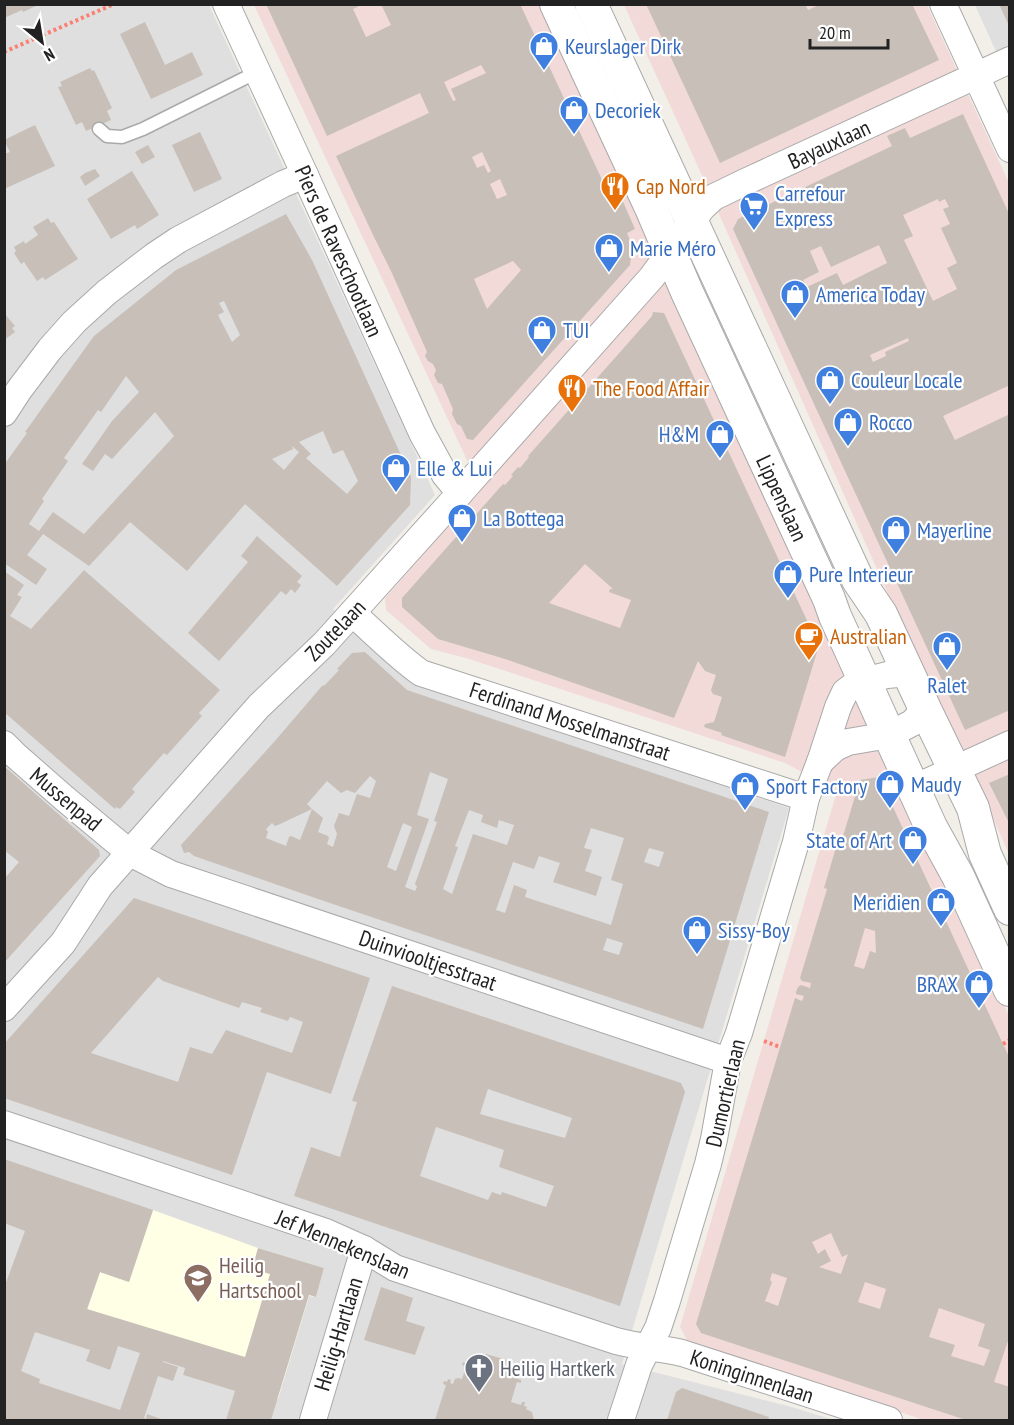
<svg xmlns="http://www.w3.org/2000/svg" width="1014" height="1425" font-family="'PT Sans Narrow',sans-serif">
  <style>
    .residential { fill: #e0dfdf }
    .commercial { fill: #f2dad9 }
    .education { fill: #ffffe5 }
    .building { fill: #c7bfb8; fill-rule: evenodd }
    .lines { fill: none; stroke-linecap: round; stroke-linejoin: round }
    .service-casing { stroke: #a9a9a9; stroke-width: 15 }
    .minor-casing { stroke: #a9a9a9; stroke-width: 28 }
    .tertiary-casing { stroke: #a9a9a9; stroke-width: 34 }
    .path { stroke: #fa8072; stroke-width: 4; stroke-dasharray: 3 3; stroke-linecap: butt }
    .service { stroke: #fff; stroke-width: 12 }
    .minor { stroke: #fff; stroke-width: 26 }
    .tertiary { stroke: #fff; stroke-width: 32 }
    .labels { text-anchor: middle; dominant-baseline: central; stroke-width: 4.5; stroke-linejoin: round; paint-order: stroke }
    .shop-label { font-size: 22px; fill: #366cbe; stroke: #fff; text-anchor: start }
    .street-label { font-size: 22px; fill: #222; stroke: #fff }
    .food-label { font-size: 22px; fill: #c56008; stroke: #fff; text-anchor: start }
    .education-label { font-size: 22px; fill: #785e54; stroke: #fff; text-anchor: start }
    .worship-label { font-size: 22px; fill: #5b616d; stroke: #fff; text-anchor: start }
  </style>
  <rect width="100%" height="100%" fill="#f2efe9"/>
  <g class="residential">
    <path d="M5 5H209L435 495 333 609 390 663 442 689 789 808 622 1364 788 1406 834 1420H5Z"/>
    <path d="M975 5H1009V80Z"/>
  </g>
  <g class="commercial">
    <path d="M254 5H543L1009 1016V1420H924L688 1342 680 1327 837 791 785 763 466 658 431 649 386 610 385 598 481 490Z"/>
    <path d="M624 5H927L1009 183V854L980 789 949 731 695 160Z"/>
  </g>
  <path class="education" d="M153 1210 258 1248 324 1268 316 1297 309 1296 278 1399 237 1386 235 1391 183 1375 185 1368 84 1319 100 1272 129 1282Z"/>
  <g class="building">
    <path d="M4 4H40L23 12 22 10 4 18Z"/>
    <path d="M266 4H363L353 9 366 37 391 25 381 4H520L611 199 620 195 635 229 627 233 632 246 630 265 473 440 467 439 461 426 457 424 452 414 453 409 442 384 438 383 434 375 436 370 433 364 428 361 425 356 427 352 391 271 374 237 336 156 429 113 420 93 327 136ZM481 65 486 73 451 89 456 100 453 101 444 82ZM482 152 491 171 488 173 484 165 477 168 472 157ZM500 179 507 195 497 199 490 184ZM513 261 521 270 487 309 474 279Z"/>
    <path d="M646 4H805L808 10 821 4H912L939 60 720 163Z"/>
    <path d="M999 4H1010V28Z"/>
    <path d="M145 22 165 65 192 52 203 75 151 99 120 34Z"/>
    <path d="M90 68 92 71 94 70 112 108 107 111 111 120 86 131 82 122 76 125 58 87 62 86 60 82Z"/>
    <path d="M963 114 1010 216V385L943 416 955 440 1010 414V710L965 730 733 229 738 219 892 146 887 136 905 128 910 138ZM938 199 939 202 945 199 949 207 943 209 950 224 941 228 957 263 947 268 957 289 933 301 904 240 913 236 903 215ZM879 245 887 263 843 285 837 273 807 287 803 280 819 272 810 251 821 246 831 267ZM908 338 909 341 885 352 886 356 873 362 870 355Z"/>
    <path d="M35 125 55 166 4 189V154L10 152 4 140Z"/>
    <path d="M200 132 222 179 194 192 172 145Z"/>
    <path d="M148 145 155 157 142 164 135 152Z"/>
    <path d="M95 169 100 176 85 186 80 177 85 173Z"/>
    <path d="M132 171 159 215 137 229 135 225 111 239 87 199Z"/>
    <path d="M286 214 312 260 411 477 410 505 337 586 245 504 187 571 130 522 89 566 43 534 27 555 47 569 36 585 4 563V465L27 433 25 432 94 336 176 270ZM224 301 240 335 232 342 218 315 224 312 219 303ZM126 376 139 392 112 421 82 464 93 471 105 454 112 459 155 412 174 436 84 534 53 512 39 531 29 524 44 501 42 499 68 461 64 458 98 410 101 412ZM323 431 333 454 343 450 358 481 347 494 306 458 311 454 299 442ZM292 446 299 452 284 470 272 459 293 449Z"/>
    <path d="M48 218 51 223 54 222 78 259 45 280 43 277 37 281 24 262 21 264 14 253 16 251 14 247 24 241 25 244 38 235 33 227Z"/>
    <path d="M653 312 664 313 817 642V652L785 757 721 735 722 733 704 727 705 724 714 722 722 697 713 694 711 690 716 675 705 671 698 661 674 718 502 658 438 639 402 607V598L503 484 505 485 513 476 511 475 518 467 520 468 529 457 528 456 652 316ZM585 564 613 589H610L609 592 631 600 620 628 549 603Z"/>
    <path d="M4 313 15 326 12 328 15 332 4 340Z"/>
    <path d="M257 536 302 576 297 582 301 585 295 593 291 589 286 595 281 591 219 661 188 633 248 562 241 556Z"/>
    <path d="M84 570 220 690 199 713 202 716 167 755 164 753 132 789 135 792 120 809 116 807 115 809 4 712V571L24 585 17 595 22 597 10 616 31 629Z"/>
    <path d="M365 652 407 690 769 812 703 1029 321 900 194 856 189 852 184 853 181 845 274 742 322 686 325 685 339 670 337 669 352 653ZM430 772 448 779 434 821 437 822 415 884 417 887 415 891 405 887 429 819 417 815ZM370 776 376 781 370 798 357 794 349 816 339 813 334 826 337 834 333 847 327 844 329 838 328 836 318 832 323 818 312 809 300 840 291 836 289 837 286 846 266 838 268 832 266 829 272 823 275 826 278 825 312 809 307 804 327 781 341 793 347 790 355 793ZM469 810 483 815 481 822 497 828 499 820 514 825 507 845 473 834 452 894 443 889 458 847 455 846ZM403 823 412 827 396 871 387 867ZM591 828 624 838 611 880 623 884 611 925 525 897 527 890 514 885 505 913 496 910 513 862 534 869 539 856 560 863 553 882 596 896 602 877 585 871 592 850 584 848ZM649 848 664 852 659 867 644 862ZM607 938 623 943 619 955 603 950Z"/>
    <path d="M4 766 99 850 100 856 4 963V879L19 862 4 850Z"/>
    <path d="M1010 774V825L989 783Z"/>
    <path d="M879 777 1010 1059V1335L994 1382 1010 1387V1420H966L701 1333 696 1324 795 998 802 1001 804 996 796 994V992L798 987 801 985 810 988 811 983 802 981 800 978 827 889 824 888 837 844 840 846 860 780ZM865 928 875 931 876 953 870 951 864 969 854 966ZM831 1233 842 1257 848 1254 841 1274 819 1267 831 1261 825 1249 818 1254 812 1242ZM772 1273 787 1278 778 1306 765 1301 772 1282 770 1280ZM865 1282 886 1289 880 1309 858 1302ZM939 1308 985 1324 978 1346 990 1350 984 1366 951 1356 955 1345 929 1337Z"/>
    <path d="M134 898 370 978 331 1094 267 1072 232 1175 4 1098V1044ZM158 977 163 981 239 1008 242 1002 262 1008 260 1012 288 1021 290 1017 303 1022 292 1053 226 1030 212 1054 190 1047 178 1082 91 1053Z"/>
    <path d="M392 986 681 1083 685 1092 620 1306 294 1196 311 1147 340 1157 357 1102 352 1101ZM488 1089 572 1118 565 1138 480 1114ZM436 1127 504 1150 499 1167 554 1186 546 1207 502 1192 501 1195 492 1192 488 1200 420 1176Z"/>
    <path d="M4 1159 153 1210 129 1282 100 1272 87 1309 245 1357 270 1274 252 1269 258 1248 324 1268 316 1297 309 1295 271 1420H226L235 1391 183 1375 185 1368 163 1361V1362L178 1367 173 1381 158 1376 144 1418 146 1419 147 1414 164 1420H4V1288L25 1231 4 1223ZM35 1332 90 1350 86 1361 110 1370 118 1346 140 1353 120 1410 39 1383 40 1379 21 1371Z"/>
    <path d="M381 1287 413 1298 406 1321 425 1327 415 1355 364 1340Z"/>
    <path d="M486 1354 507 1360 512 1370 510 1377 515 1378 516 1375 519 1376 518 1379 521 1380V1383L517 1382 511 1402 521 1405 522 1402H525L524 1406 527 1407 526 1409 532 1412 534 1420H435L446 1385 443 1384 444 1381 447 1382 448 1379 451 1380 450 1383 453 1384 455 1379 458 1378 462 1379 466 1366 462 1365 463 1362 466 1363 467 1360 470 1361 469 1364 475 1365 477 1359Z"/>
    <path d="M682 1388 769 1417 768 1420H667L676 1392Z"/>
  </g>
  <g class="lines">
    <g class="service-casing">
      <path id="service" d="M99 129 107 136 122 137 143 129 257 72"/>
    </g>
    <g class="minor-casing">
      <g id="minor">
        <path d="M226 4 305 175 422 433 445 475 460 493"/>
        <path d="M943 4 1010 149"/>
        <path d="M4 413 19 390 50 349 74 322 107 292 154 256 178 240 283 184 305 175"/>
        <path d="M352 613C375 633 396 655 421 673L806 798"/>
        <path d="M4 744 15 755 64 798 130 853 171 874 728 1061"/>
        <path d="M820 762 835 748 848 742 889 735 912 723 925 709"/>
        <path d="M914 788 1010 744"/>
        <path d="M4 1008 63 943 100 886 259 706 324 644 460 493 652 277 702 208 714 197 745 182 1010 60"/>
        <path d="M4 1124 326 1232 364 1249 395 1268 616 1341C638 1347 660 1348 682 1353L889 1420"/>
        <path d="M313 1420 364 1249"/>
        <path d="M621 1420 639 1365 658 1328 667 1301 708 1164 714 1139 728 1061 739 1033 796 842 806 798 820 762 838 707 845 692 853 686 864 681 887 675 908 673"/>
      </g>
    </g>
    <g class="tertiary-casing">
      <g id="tertiary">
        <path d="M556 4 651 208 687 292 829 599 835 616 931 827 958 876 1010 990"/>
        <path d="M591 4 858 580 881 614 925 709 973 808 985 854 1010 909"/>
      </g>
    </g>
    <g class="path">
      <path d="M4 52 114 4"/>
      <path d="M764 1041 780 1047"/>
      <path d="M1003 1044 1010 1040"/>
    </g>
    <use href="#service" class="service"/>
    <use href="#minor" class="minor"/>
    <use href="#tertiary" class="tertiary"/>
  </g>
  <defs>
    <g id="shop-pin" transform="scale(1.5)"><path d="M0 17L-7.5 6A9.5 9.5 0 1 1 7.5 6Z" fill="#3f7fe0" stroke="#fff"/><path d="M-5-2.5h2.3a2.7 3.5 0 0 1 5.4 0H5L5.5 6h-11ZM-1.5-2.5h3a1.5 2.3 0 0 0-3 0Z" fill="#fff"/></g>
    <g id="restaurant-pin" transform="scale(1.5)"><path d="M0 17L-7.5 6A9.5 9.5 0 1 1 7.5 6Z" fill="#e8710a" stroke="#fff"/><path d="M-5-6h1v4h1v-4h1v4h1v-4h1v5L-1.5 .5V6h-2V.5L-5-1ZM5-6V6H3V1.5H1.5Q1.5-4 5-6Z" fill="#fff"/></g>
    <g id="supermarket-pin" transform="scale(1.5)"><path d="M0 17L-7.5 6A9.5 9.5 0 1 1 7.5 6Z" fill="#3f7fe0" stroke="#fff"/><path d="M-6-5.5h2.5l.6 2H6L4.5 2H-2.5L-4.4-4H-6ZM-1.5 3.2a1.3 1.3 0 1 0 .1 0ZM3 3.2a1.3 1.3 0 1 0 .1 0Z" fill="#fff"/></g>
    <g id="cafe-pin" transform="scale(1.5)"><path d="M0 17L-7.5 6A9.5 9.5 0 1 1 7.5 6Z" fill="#e8710a" stroke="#fff"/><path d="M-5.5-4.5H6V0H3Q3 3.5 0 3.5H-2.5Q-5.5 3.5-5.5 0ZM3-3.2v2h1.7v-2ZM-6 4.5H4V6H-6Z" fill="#fff"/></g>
    <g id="school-pin" transform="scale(1.5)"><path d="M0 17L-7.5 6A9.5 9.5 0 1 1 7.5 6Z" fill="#8d6e63" stroke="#fff"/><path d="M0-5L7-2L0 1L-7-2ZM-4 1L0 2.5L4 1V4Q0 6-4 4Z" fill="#fff"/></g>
    <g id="church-pin" transform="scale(1.5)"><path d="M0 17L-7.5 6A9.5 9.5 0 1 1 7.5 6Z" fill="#6b7280" stroke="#fff"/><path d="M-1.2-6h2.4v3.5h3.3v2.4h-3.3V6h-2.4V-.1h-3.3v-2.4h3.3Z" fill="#fff"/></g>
  </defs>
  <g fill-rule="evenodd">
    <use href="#shop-pin" x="544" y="46"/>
    <use href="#shop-pin" x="574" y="110"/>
    <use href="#restaurant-pin" x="615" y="186"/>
    <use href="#supermarket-pin" x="754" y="206"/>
    <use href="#shop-pin" x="609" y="248"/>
    <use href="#shop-pin" x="795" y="294"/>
    <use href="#shop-pin" x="542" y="330"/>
    <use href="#shop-pin" x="830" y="380"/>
    <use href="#restaurant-pin" x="572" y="388"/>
    <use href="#shop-pin" x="848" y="422"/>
    <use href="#shop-pin" x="720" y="434"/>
    <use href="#shop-pin" x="396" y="468"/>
    <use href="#shop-pin" x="462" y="518"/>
    <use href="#shop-pin" x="896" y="530"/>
    <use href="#shop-pin" x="788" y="574"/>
    <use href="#cafe-pin" x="809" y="636"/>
    <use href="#shop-pin" x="947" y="646"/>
    <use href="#shop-pin" x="890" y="784"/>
    <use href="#shop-pin" x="745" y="786"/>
    <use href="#shop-pin" x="913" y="840"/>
    <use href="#shop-pin" x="941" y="902"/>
    <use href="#shop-pin" x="697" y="930"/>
    <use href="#shop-pin" x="979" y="984"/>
    <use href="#school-pin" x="198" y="1278"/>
    <use href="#church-pin" x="479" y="1368"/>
  </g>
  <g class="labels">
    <g class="shop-label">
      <text x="565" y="46">Keurslager Dirk</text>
      <text x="595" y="110">Decoriek</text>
      <text x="775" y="193">Carrefour<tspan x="775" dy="25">Express</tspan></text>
      <text x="630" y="248">Marie Méro</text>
      <text x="816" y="294">America Today</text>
      <text x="563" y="330">TUI</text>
      <text x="851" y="380">Couleur Locale</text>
      <text x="869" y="422">Rocco</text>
      <text x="699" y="434" text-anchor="end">H&amp;M</text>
      <text x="417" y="468">Elle &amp; Lui</text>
      <text x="483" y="518">La Bottega</text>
      <text x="917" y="530">Mayerline</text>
      <text x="809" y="574">Pure Interieur</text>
      <text x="947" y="685" text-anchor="middle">Ralet</text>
      <text x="911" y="784">Maudy</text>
      <text x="766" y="786">Sport Factory</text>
      <text x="892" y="840" text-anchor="end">State of Art</text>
      <text x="920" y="902" text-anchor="end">Meridien</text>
      <text x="718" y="930">Sissy-Boy</text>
      <text x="958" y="984" text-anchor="end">BRAX</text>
    </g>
    <g class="street-label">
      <text transform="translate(829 144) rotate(-25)">Bayauxlaan</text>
      <text transform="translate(339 251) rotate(66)">Piers de Raveschootlaan</text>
      <text transform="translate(782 498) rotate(65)">Lippenslaan</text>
      <text transform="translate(335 630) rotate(-46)">Zoutelaan</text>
      <text transform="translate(570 721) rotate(18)">Ferdinand Mosselmanstraat</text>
      <text transform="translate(66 799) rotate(40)">Mussenpad</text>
      <text transform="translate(428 960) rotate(19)">Duinviooltjesstraat</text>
      <text transform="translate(725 1093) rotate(-77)">Dumortierlaan</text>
      <text transform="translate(343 1244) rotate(23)">Jef Mennekenslaan</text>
      <text transform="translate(338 1334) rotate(-73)">Heilig-Hartlaan</text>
      <text transform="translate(752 1376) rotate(18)">Koninginnenlaan</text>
    </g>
    <g class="food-label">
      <text x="636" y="186">Cap Nord</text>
      <text x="593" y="388">The Food Affair</text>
      <text x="830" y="636">Australian</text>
    </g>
    <g class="education-label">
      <text x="219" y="1265">Heilig<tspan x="219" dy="25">Hartschool</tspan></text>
    </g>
    <g class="worship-label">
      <text x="500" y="1368">Heilig Hartkerk</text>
    </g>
  </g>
  <rect width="1014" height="1425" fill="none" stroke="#222222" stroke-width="12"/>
  <g transform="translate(42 42) rotate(150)" stroke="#ffffff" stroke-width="4.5" paint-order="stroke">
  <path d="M0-4.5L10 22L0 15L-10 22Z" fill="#222222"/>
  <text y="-9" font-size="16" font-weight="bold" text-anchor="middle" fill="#222222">N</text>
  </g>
  <path d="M810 39v9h78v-9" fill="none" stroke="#222222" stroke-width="3"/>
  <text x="819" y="39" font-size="18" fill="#222222" stroke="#ffffff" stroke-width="4.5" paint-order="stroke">20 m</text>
</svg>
